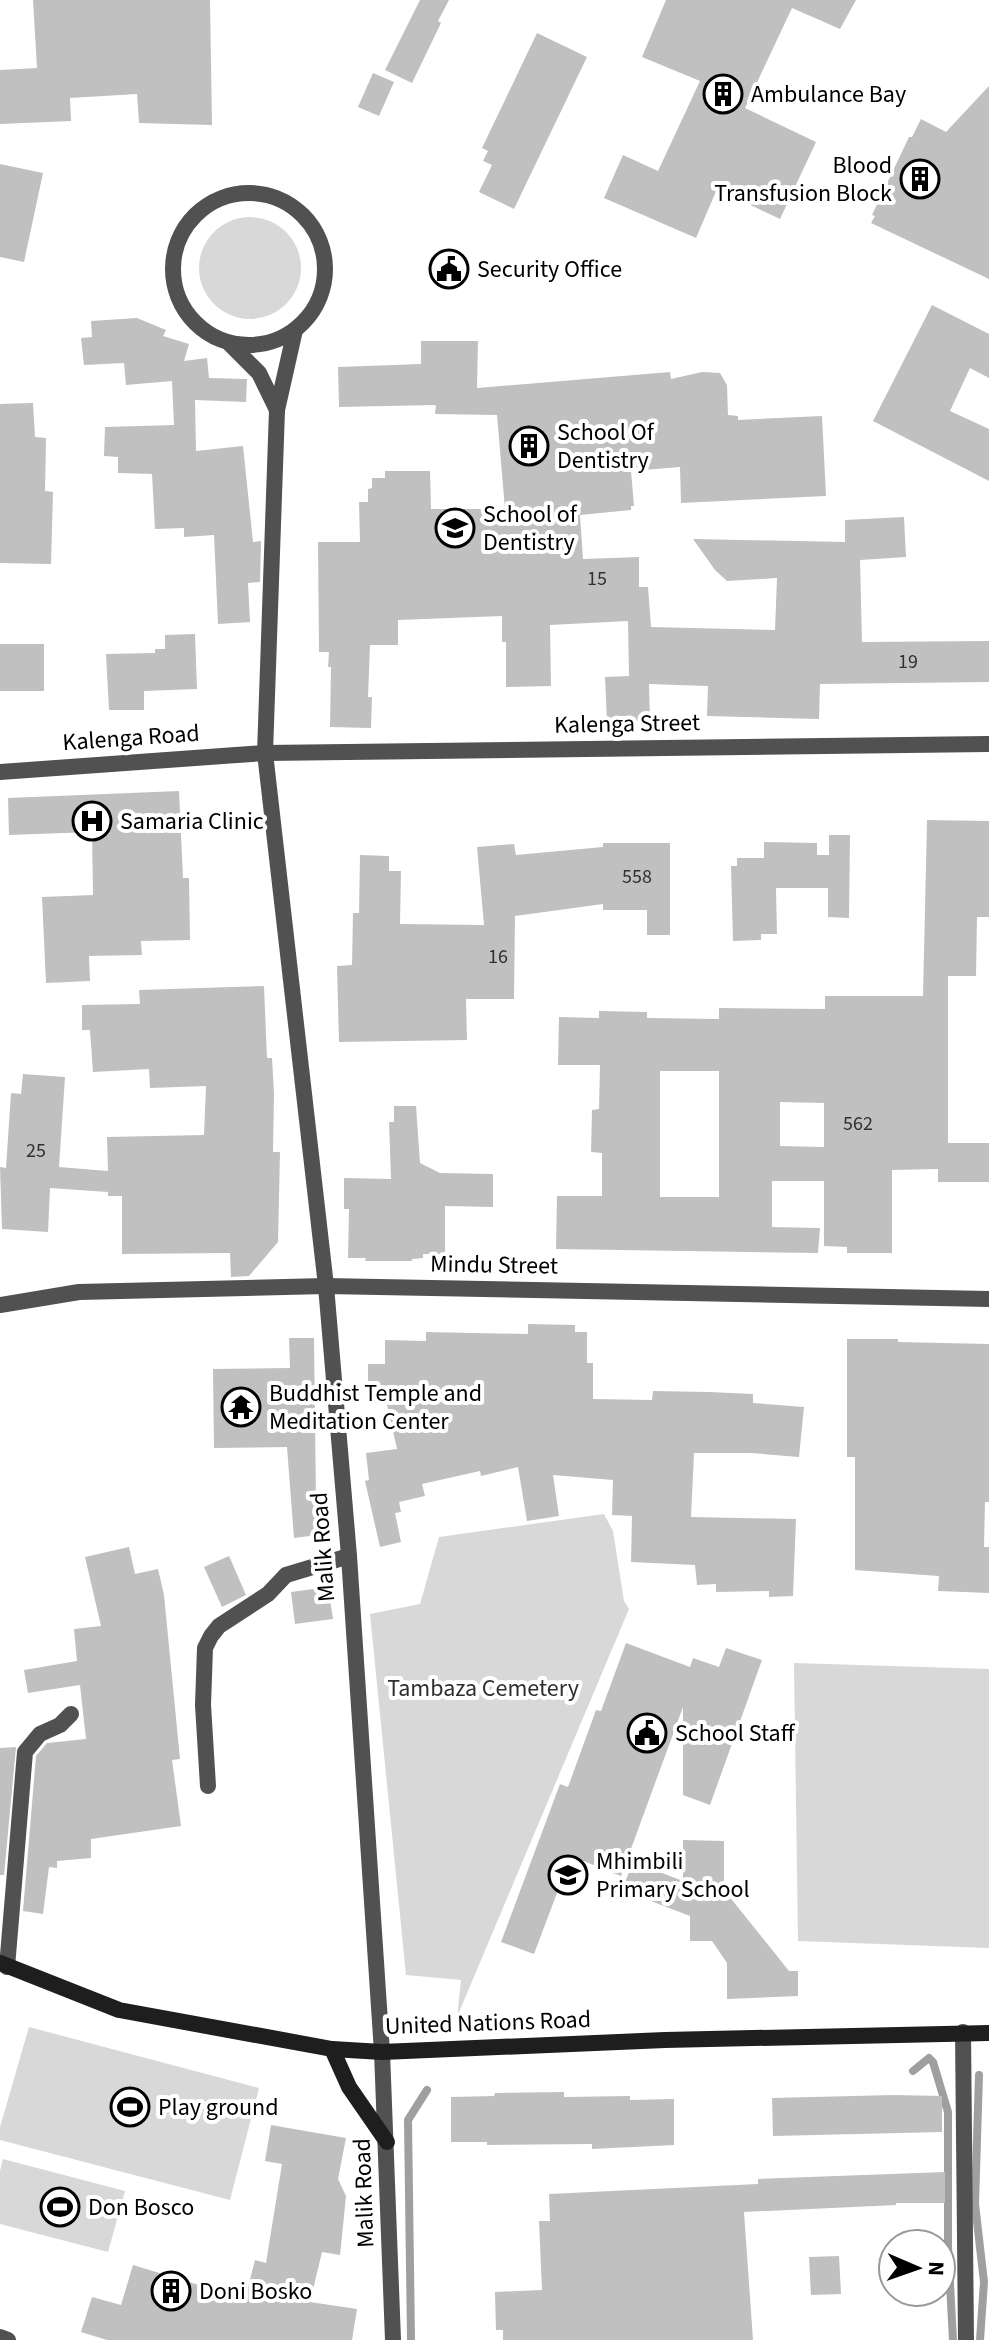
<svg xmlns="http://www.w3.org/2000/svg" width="989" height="2340" font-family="'Source Sans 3',sans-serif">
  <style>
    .green { fill: #d8d8d8 }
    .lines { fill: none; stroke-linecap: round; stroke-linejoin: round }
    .stream { stroke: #9f9f9f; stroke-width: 8 }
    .building { fill: #c0c0c0; fill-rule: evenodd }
    .street { stroke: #515151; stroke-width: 16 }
    .secondary { stroke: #1e1e1e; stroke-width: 16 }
    .labels { text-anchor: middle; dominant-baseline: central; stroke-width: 8; stroke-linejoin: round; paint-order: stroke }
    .number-label { font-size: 20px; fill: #303030 }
    .poi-label { font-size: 24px; fill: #000; stroke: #fff; text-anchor: start }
    .street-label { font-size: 24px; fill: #000; stroke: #fff }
    .park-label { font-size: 24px; fill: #2f2f2f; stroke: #fff }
  </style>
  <rect width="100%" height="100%" fill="#fff"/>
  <g class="green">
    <circle cx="250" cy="268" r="51"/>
    <path d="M604 1514 613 1531 624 1601 629 1609 457 2017 461 1980 406 1975 370 1614 420 1604 439 1537Z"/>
    <path d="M794 1663 989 1669V1948L798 1941Z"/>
    <path d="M29 2027 259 2088 230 2200 0 2140V2127Z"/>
    <path d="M3 2159 125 2191 108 2252 0 2224V2171Z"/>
  </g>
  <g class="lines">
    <g class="stream">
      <path d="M913 2071 929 2058 933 2062 948 2112V2246L953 2340"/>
      <path d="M979 2075 975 2204 984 2282 980 2340"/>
      <path d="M411 2340 408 2120 427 2090"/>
    </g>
  </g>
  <g class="building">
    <path d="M33 0H210L212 125 139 123 137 94 70 98 71 121 0 124V70L37 68Z"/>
    <path d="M420 0H449L438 21 441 23 412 83 385 70Z"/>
    <path d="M666 0H856L840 29 792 8 745 108 816 142 780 219 717 189 696 238 604 198 623 155 658 171 700 81 642 57Z"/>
    <path d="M537 33 587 57 514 209 479 192 492 165 483 161 488 151 482 148Z"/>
    <path d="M373 73 394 82 379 116 358 107Z"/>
    <path d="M989 86V279L871 223 875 216 872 215 909 137H912L921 119 946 132Z"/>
    <path d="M0 164 43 173 24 262 0 257Z"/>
    <path d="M932 305 989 334V378L970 368 950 411 989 429V481L873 421Z"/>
    <path d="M137 318 166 330 163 336 189 344 184 361 207 358 209 378 247 379 246 402 195 400 196 451 243 446 253 542 261 541V544L260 582 248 583 250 622 218 624 214 535 184 537V528L155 529 152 474 118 473V457L104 456 105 427 174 425 172 381 126 385 124 363 84 365 81 338 92 337 91 321Z"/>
    <path d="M421 341H478L477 388 670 372 671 379 702 372 720 373 727 385 728 415 738 416V420L822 416 826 496 681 503 680 467 631 471 634 506H631V510L580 515 583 559 639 557V587H648L651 627 775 630 777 578 727 581 715 570 693 539 845 542V520L904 517 906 557 860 560 862 642 989 641V682L820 684 819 719 707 716 708 686 649 684 650 720 607 722 605 677 629 676 628 621 550 625 551 686 506 687V642H502V616L398 620V645H370L368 697H372L371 728 330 727 331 667H328L329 652H319L318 542H360L359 502H368V489L372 488V478H385V471H430L431 509H505L497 415 435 414 436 405 339 407 338 367 421 364Z"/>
    <path d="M33 403 35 437 46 438 45 491 53 492 51 564 0 563V404Z"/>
    <path d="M195 634 197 689 144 691V710H109L106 654 155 653V649H165V635Z"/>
    <rect x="0" y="644" width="44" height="47"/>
    <path d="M179 791 183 878H189L190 940 141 941 142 955 89 956 90 981 46 983 42 897 93 895 92 832 9 835 8 798Z"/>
    <path d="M927 820 989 821V917H977L976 976H948V1143H989V1182H938V1169L892 1170V1253H847V1247L824 1246V1181H772V1227L820 1228 818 1253 556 1249 557 1196H602V1153L591 1152 592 1110 599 1109 600 1065H558L559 1017 599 1018V1011L647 1012V1018L719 1019V1008L825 1009V996H923ZM660 1071H719V1197H660ZM780 1102 824 1103V1147L780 1146Z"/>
    <path d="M829 835H850L849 918 828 917V888H776L777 934H761V940L733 941 731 866H737V858H764V842L817 843V855H829Z"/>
    <path d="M603 843H670V935H647V910H603V904L515 916 514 999H466L467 1040 339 1042 337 966 352 965 353 913H359L360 855 389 856V871H401L400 924 484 925 477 847 514 844 516 855 603 847Z"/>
    <path d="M264 986 267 1058H272L274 1093 273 1152H280L278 1242 249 1276 231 1277 230 1253 122 1254V1196H108V1192L50 1188 48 1232 2 1229 0 1167 6 1168 11 1093 21 1094 23 1074 65 1077 59 1167 108 1171 107 1137 204 1135 206 1086 150 1088 149 1069 93 1072 90 1030H82V1005L140 1004 139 990Z"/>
    <path d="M394 1106H416L420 1163 440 1173 493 1174V1207L445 1206V1254H423V1258L412 1259V1261H365L366 1258H348L349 1209H344V1178L391 1179 389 1122H394Z"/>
    <path d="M528 1324 575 1325V1332H587V1363H593V1399L652 1400 653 1391 709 1392 753 1394V1403L804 1407 799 1457 751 1453H694L691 1517 796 1519 793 1596 769 1597V1591L716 1592V1584L697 1585 695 1565 631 1562 632 1516 612 1515 613 1480 553 1475 559 1516 527 1521 518 1467 481 1476 480 1471 422 1484 425 1496 399 1502 401 1512 395 1513 401 1542 380 1547 365 1481 369 1480 366 1453 397 1449 386 1400H368V1364H385V1340L426 1341V1332L528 1334Z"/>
    <path d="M289 1338H314L316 1502H321L325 1534 294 1538 287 1447 214 1448 213 1369 290 1368Z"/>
    <path d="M847 1339H898V1342L989 1344V1502H985L984 1547H989V1593L938 1591 939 1576 855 1570V1457H847Z"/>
    <path d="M129 1547 135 1574 158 1569 164 1595 180 1759 172 1760 181 1826 91 1839V1858L57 1861V1868L49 1867 43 1914 23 1911 36 1756 47 1743 86 1739 80 1685 28 1693 24 1670 77 1661 74 1629 101 1626 85 1557Z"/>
    <path d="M229 1556 246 1595 222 1607 204 1567Z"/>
    <path d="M328 1587 333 1619 295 1624 291 1592Z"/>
    <path d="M626 1643 690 1667 693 1658 719 1667 726 1648 762 1660 710 1805 683 1795V1707L621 1876 571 1856 534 1954 501 1942 560 1784 568 1787 596 1710 601 1711Z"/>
    <path d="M16 1747 4 1875H0V1748Z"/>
    <path d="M683 1840 724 1841V1890L789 1971H798V1996L727 1999V1963L712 1941H690V1916L622 1890 633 1862 683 1881Z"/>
    <path d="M564 2092V2097L630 2096V2100L674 2099V2145L592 2149V2144L487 2145V2142H451V2097L494 2096 495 2093Z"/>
    <path d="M894 2095 942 2096V2132L773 2136 772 2098Z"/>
    <path d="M271 2125 346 2138 338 2179 346 2196 340 2255 322 2252 310 2302 357 2309 352 2340H107L81 2332 92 2297 121 2305 133 2265 245 2299 255 2260 266 2263 282 2164 265 2161Z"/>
    <path d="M945 2172V2203H896V2205L744 2212 753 2340H503V2330H496L495 2292 542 2290 539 2221H550L549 2194 758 2184V2179Z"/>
    <path d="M839 2256 841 2294 811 2295 809 2257Z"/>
  </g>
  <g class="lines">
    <g class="street">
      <circle cx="249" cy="269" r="76"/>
      <path d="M295 330 277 410 265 753 326 1286 349 1556 382 2052 393 2340"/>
      <path d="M230 344 259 373 277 410"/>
      <path d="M0 772 265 753 989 744"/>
      <path d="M0 1305 79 1292 326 1286 989 1299"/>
      <path d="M208 1786 203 1705 205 1648 211 1636 219 1626 268 1594 286 1575 349 1556"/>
      <path d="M7 1967 25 1752 40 1734 60 1725 71 1714"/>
      <path d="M963 2032 966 2340"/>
      <path d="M0 2337 8 2340"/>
    </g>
    <g class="secondary">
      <path d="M0 1963 119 2010 332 2049 382 2052 665 2040 989 2033"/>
      <path d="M332 2049 349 2087 387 2142"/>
    </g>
  </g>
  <defs>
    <g id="building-ring" transform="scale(2)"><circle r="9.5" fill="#fff" stroke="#000" stroke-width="1.5"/><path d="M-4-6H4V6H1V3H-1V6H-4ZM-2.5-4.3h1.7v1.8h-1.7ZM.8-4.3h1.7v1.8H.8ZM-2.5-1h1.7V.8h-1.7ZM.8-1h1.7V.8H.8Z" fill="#000"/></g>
    <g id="civic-ring" transform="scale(2)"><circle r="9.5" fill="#fff" stroke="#000" stroke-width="1.5"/><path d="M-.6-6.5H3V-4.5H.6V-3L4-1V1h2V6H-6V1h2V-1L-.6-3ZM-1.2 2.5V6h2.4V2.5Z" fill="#000"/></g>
    <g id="university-ring" transform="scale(2)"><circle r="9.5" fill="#fff" stroke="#000" stroke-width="1.5"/><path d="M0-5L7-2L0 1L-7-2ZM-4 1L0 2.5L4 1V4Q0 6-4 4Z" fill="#000"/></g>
    <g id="hospital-ring" transform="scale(2)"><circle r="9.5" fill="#fff" stroke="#000" stroke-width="1.5"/><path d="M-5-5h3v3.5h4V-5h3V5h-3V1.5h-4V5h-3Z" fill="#000"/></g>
    <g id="temple-ring" transform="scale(2)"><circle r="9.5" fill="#fff" stroke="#000" stroke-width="1.5"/><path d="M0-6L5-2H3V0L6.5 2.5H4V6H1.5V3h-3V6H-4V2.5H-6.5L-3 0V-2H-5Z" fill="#000"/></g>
    <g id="school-ring" transform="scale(2)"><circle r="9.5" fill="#fff" stroke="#000" stroke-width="1.5"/><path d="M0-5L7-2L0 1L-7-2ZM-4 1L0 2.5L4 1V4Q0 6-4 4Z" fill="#000"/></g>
    <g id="stadium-ring" transform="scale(2)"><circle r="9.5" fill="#fff" stroke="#000" stroke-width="1.5"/><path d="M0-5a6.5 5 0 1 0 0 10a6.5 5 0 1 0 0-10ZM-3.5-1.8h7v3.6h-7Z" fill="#000"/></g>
  </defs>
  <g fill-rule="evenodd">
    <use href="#building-ring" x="723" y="94"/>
    <use href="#building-ring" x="920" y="179"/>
    <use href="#civic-ring" x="449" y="269"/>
    <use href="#building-ring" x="529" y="446"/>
    <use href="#university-ring" x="455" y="528"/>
    <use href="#hospital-ring" x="92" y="821"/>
    <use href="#temple-ring" x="241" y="1407"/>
    <use href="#civic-ring" x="647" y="1733"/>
    <use href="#school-ring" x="568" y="1875"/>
    <use href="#stadium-ring" x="130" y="2107"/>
    <use href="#stadium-ring" x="60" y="2207"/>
    <use href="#building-ring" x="171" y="2291"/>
  </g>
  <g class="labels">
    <g class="number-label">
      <text x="597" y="579">15</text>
      <text x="908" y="662">19</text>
      <text x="637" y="877">558</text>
      <text x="498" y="957">16</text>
      <text x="858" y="1124">562</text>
      <text x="36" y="1151">25</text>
    </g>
    <g class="poi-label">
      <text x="751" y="94">Ambulance Bay</text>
      <text x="892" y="165" text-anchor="end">Blood<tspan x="892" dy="28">Transfusion Block</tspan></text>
      <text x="477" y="269">Security Office</text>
      <text x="557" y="432">School Of<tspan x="557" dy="28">Dentistry</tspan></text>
      <text x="483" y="514">School of<tspan x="483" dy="28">Dentistry</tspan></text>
      <text x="120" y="821">Samaria Clinic</text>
      <text x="269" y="1393">Buddhist Temple and<tspan x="269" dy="28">Meditation Center</tspan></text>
      <text x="675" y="1733">School Staff</text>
      <text x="596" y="1861">Mhimbili<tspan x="596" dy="28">Primary School</tspan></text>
      <text x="158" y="2107">Play ground</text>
      <text x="88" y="2207">Don Bosco</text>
      <text x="199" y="2291">Doni Bosko</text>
    </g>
    <g class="street-label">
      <text transform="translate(627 724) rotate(-1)">Kalenga Street</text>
      <text transform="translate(131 738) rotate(-4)">Kalenga Road</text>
      <text transform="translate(494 1265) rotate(1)">Mindu Street</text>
      <text transform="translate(323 1547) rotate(-94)">Malik Road</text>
      <text transform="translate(488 2023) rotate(-2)">United Nations Road</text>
      <text transform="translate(364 2193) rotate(-92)">Malik Road</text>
    </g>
    <g class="park-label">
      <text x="483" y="1688">Tambaza Cemetery</text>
    </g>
  </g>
  <g transform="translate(917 2268) rotate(92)"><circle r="38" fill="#ffffff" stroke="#999999" stroke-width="2"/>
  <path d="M0-6L14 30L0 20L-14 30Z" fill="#000000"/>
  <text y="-12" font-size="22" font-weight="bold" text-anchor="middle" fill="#000000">N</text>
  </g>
</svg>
